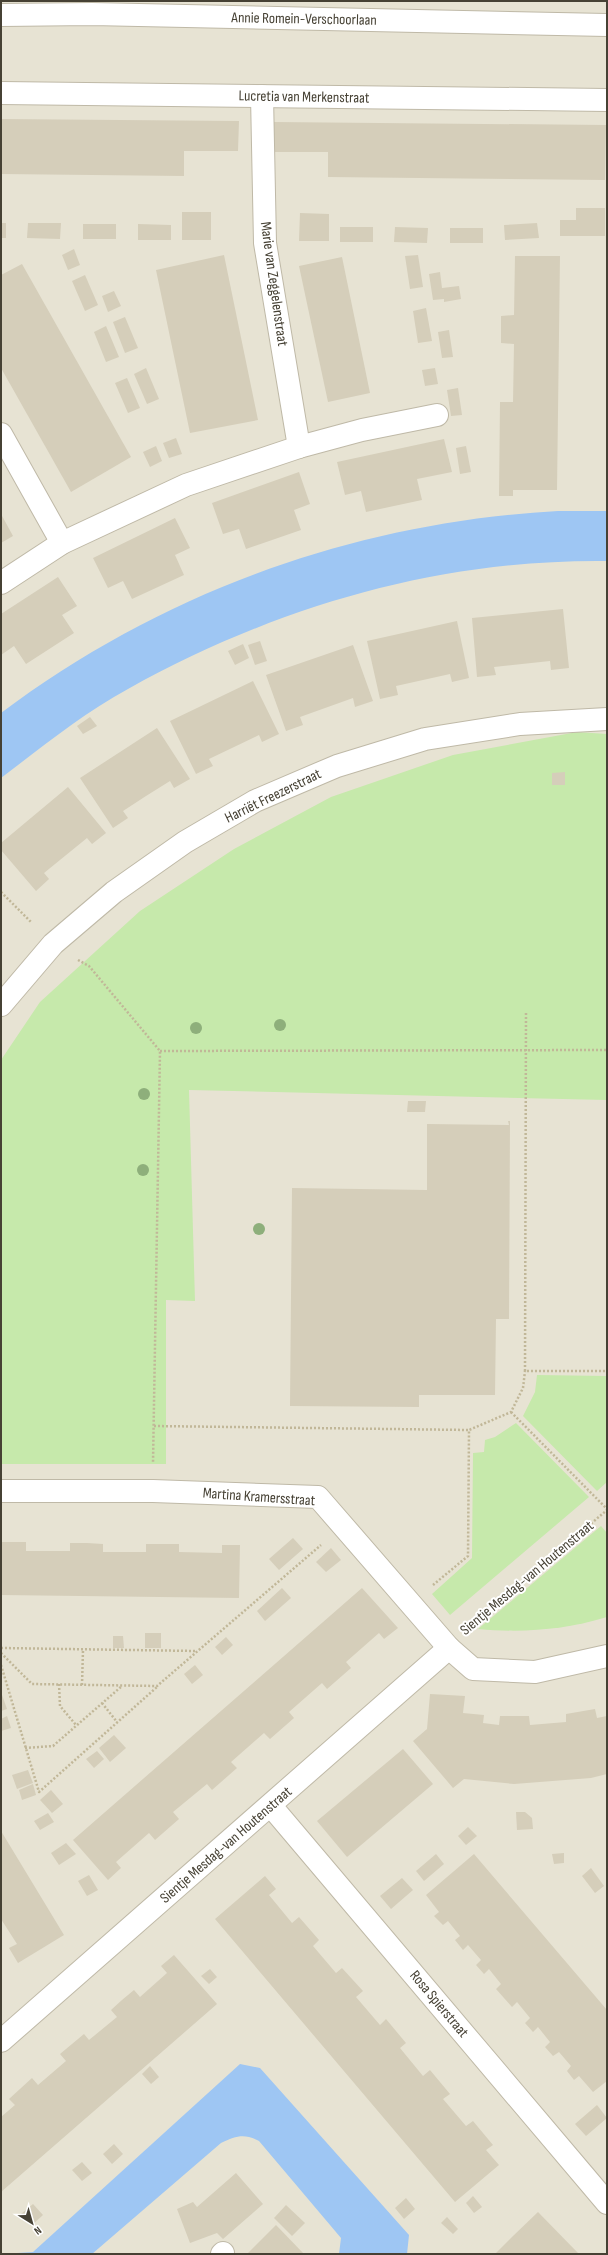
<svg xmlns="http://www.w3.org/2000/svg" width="608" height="2255" font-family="'Sofia Sans Condensed',sans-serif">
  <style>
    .residential { fill: #e7e3d3 }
    .green { fill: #c6e9ab }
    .water { fill: #9ec6f3 }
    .building { fill: #d5ceba }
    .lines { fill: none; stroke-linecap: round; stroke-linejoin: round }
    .minor-casing { stroke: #bfb9a7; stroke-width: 24 }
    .path { stroke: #c1b798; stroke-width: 2.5; stroke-dasharray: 2 2; stroke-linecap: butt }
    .minor { stroke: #fff; stroke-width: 22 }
    .tree { fill: #8eaf7b }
    .labels { text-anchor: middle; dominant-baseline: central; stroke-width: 4; stroke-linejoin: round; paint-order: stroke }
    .street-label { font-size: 15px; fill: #464134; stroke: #fff }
  </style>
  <rect width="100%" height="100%" fill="#f3f0e5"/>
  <rect class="residential" x="1" y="1" width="606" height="2253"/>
  <g class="green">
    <path d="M577 732 607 734V1100L189 1090 195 1301 166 1300V1464H1V1060L40 1002 140 911 234 849 331 797 453 755Z"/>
    <path d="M537 1375 607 1376V1482L597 1491 523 1416 535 1392Z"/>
    <path d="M516 1423 589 1497 450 1615 432 1594 472 1558 473 1453 484 1452 485 1440 495 1437Z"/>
    <path d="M601 1526 607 1533V1617C564 1630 523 1633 478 1629Z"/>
  </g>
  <g class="water">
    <path d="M558 511H607V561C438 559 275 607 128 689 82 714 42 747 1 778V713C162 592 356 522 558 511Z"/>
    <path d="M240 2064 260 2068 409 2235 407 2254H339L341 2238 259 2141C244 2133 236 2136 221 2143L92 2254H1L33 2252Z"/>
  </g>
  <g class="building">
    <path d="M1 119 239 121 238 151H184V176L1 174Z"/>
    <path d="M274 122 606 125 605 180 328 177V152H273Z"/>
    <path d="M576 208H605V236H560V220H576Z"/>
    <rect x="182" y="212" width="29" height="28"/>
    <path d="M300 213 329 214V241H299Z"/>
    <rect x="1" y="223" width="5" height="15"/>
    <path d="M28 223H61L60 239 27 238Z"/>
    <path d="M537 223 539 238 505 240 504 225Z"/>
    <rect x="83" y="224" width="33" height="15"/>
    <path d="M138 224 171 225V240H138Z"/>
    <rect x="340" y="227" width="33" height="15"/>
    <path d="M395 227 428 228 427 243 394 242Z"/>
    <rect x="450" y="228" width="33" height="15"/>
    <path d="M74 249 80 265 68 270 62 255Z"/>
    <path d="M224 255 258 420 190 433 156 270Z"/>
    <path d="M418 255 423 287 410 289 405 256Z"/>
    <path d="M515 256H560L557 490H513V496H499L500 402H513L514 344 501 343V316L514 315Z"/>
    <path d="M342 257 370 393 328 402 299 266Z"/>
    <path d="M22 264 131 457 71 492 1 368V275Z"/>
    <path d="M440 272 442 288 459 286 461 299 444 302V299L433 300 429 274Z"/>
    <path d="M85 275 98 305 85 311 72 281Z"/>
    <path d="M114 291 121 306 108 312 102 296Z"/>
    <path d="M426 308 432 341 418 343 413 311Z"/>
    <path d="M125 317 138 348 125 353 113 322Z"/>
    <path d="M106 326 119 357 106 362 94 332Z"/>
    <path d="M449 330 453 357 442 358 438 332Z"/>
    <path d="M146 368 159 399 147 404 134 374Z"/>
    <path d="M435 368 438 384 425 386 422 370Z"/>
    <path d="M127 378 140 408 128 413 115 383Z"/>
    <path d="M458 388 462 415 451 416 447 390Z"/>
    <path d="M176 438 182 454 169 458 163 443Z"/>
    <path d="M444 439 452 472 417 479 422 500 366 512 361 491 345 495 337 462Z"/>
    <path d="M156 446 162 461 150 467 143 452Z"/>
    <path d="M466 446 471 472 460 474 456 448Z"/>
    <path d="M299 472 310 504 294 510 301 530 246 549 239 529 223 534 212 503Z"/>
    <path d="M1 514 13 536 1 543Z"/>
    <path d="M175 518 190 548 175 555 184 575 132 599 123 581 108 588 93 558Z"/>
    <path d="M58 577 77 606 62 615 74 633 26 664 14 646 1 655V614Z"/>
    <path d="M563 609 569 668 551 670 550 661 494 667 496 675 477 677 472 618Z"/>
    <path d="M457 621 469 678 452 682 450 674 396 686 398 695 380 699 367 641Z"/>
    <path d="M260 641 267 661 255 665 248 645Z"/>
    <path d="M243 644 249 658 235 665 228 651Z"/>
    <path d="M353 645 373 701 355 707 353 698 300 717 303 725 286 731 266 675Z"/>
    <path d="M253 681 279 734 262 742 259 735 209 759 213 766 196 774 170 721Z"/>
    <path d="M90 717 97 726 83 734 77 726Z"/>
    <path d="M157 728 190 779 174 788 170 781 146 796 123 811 128 818 113 828 80 778Z"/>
    <path d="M565 772V785H552V773Z"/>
    <path d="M68 787 106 833 92 844 87 838 44 873 49 879 36 891 1 850V843Z"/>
    <path d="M408 1101H426L425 1112H407Z"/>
    <path d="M508 1121H510L509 1319H496L495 1395H419V1407L290 1406 292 1188 427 1190V1124L509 1125Z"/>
    <path d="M293 1538 303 1549 279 1570 269 1559Z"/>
    <path d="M1 1542H26V1551H70V1543H87L103 1544V1552H146V1544H179V1552L222 1553V1545H240L239 1598 1 1595Z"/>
    <path d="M331 1548 341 1560 326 1572 316 1562Z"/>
    <path d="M282 1588 291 1598 265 1621 257 1611Z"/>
    <path d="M362 1588 398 1628 384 1639 379 1633 346 1662 351 1668 327 1689 322 1683 289 1712 294 1718 270 1739 264 1733 231 1762 237 1768 212 1790 207 1784 173 1812 179 1819 155 1840 149 1833 116 1862 121 1868 108 1880 73 1840Z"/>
    <rect x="145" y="1633" width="16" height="15"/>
    <path d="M113 1636H123L124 1648H113Z"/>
    <path d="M226 1637 233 1645 222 1655 215 1647Z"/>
    <path d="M195 1665 203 1675 192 1684 184 1674Z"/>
    <path d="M1 1692 7 1709 1 1711Z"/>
    <path d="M430 1694 465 1696 463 1713 484 1715 483 1723 499 1725 500 1716H529L530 1725 566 1722V1714L595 1709 597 1718 607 1716V1774L591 1778 514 1784 464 1779 453 1788 413 1741 427 1729Z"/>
    <path d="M7 1716 11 1728 1 1731V1719Z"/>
    <path d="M114 1735 126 1748 110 1762 99 1748Z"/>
    <path d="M403 1749 433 1784 347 1857 317 1821Z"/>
    <path d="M97 1751 104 1759 94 1768 86 1759Z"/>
    <path d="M28 1770 33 1783 17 1789 12 1775Z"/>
    <path d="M33 1784 36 1795 22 1800 19 1790Z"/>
    <path d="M51 1790 63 1804 52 1813 40 1800Z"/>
    <path d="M516 1812H525L532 1818 533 1829 517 1830Z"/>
    <path d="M48 1813 54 1822 40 1830 34 1821Z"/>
    <path d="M468 1827 477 1836 466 1845 458 1836Z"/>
    <path d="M1 1831 64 1935 18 1963 9 1948 17 1944 1 1919Z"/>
    <path d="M66 1843 76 1854 59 1865 51 1853Z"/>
    <path d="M564 1853V1863L554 1864 552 1854Z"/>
    <path d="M436 1854 444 1864 424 1881 416 1871Z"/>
    <path d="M474 1854 607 2010V2081L593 2092 579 2076 574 2080 567 2071 571 2066 559 2052 553 2056 545 2047 550 2042 538 2027 533 2032 525 2023 530 2018 517 2002 512 2007 496 1989 501 1984 489 1969 484 1974 476 1965 481 1960 468 1945 463 1950 455 1940 460 1936 448 1921 443 1925 434 1916 439 1912 426 1895Z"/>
    <path d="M591 1868 604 1886 595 1893 582 1876Z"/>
    <path d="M89 1875 98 1890 87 1896 78 1881Z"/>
    <path d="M265 1876 276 1889 269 1895 292 1923 299 1917 319 1940 313 1946 336 1973 342 1968 363 1991 356 1997 380 2025 386 2019 406 2043 400 2048 423 2076 430 2070 450 2094 443 2099 466 2126 473 2121 493 2145 486 2150 499 2165 455 2202 215 1919Z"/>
    <path d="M402 1878 413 1890 391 1909 380 1896Z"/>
    <path d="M174 1955 217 2004 1 2192V2117L15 2105 9 2099 32 2078 38 2085 66 2061 60 2054 84 2034 89 2040 117 2017 111 2010 122 2000 134 1990 140 1997 167 1973 161 1966Z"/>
    <path d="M210 1969 217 1977 209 1984 201 1976Z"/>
    <path d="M150 2066 159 2077 151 2084 142 2074Z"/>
    <path d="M597 2105 607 2118 586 2136 575 2124Z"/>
    <path d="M114 2144 123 2154 112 2164 103 2154Z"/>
    <path d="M82 2162 92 2173 82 2181 72 2170Z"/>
    <path d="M236 2173 263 2204 223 2239 217 2233 190 2243 177 2209 193 2202 197 2207Z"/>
    <path d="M473 2196 482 2207 474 2213 466 2203Z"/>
    <path d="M406 2198 415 2209 404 2219 395 2208Z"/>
    <path d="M33 2204 43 2215 31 2226 21 2214Z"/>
    <path d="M286 2205 305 2223 292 2236 274 2218Z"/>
    <path d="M538 2212 579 2254H495L513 2236Z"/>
    <path d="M447 2217 458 2229 453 2234 441 2223Z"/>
    <path d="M276 2225 304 2254H247Z"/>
  </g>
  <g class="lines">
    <g class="minor-casing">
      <g id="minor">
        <path d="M1 15 92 14 607 25"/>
        <path d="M1 93 607 100"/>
        <path d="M1 434 62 543"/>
        <path d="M299 447 362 430 437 415"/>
        <path d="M1 583 62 543 186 485 299 447 265 243 262 96"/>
        <path d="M1 1005 53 944 114 892 185 842 255 801 337 766 425 739 520 724 607 719"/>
        <path d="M1 1491H153L318 1497 449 1648"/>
        <path d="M271 1806 607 2203"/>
        <path d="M1 2041 449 1648 473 1669 535 1672 607 1656"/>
        <path d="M222 2254 223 2253"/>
      </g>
    </g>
    <g class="path">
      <path d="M1 892 32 923"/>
      <path d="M78 960 89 966 160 1051 153 1463"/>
      <path d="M526 1013 525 1371H607"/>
      <path d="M160 1051 607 1050"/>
      <path d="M511 1412 607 1509"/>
      <path d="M154 1426 469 1430"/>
      <path d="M433 1585 468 1556 469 1430 511 1412 523 1388 525 1371"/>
      <path d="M469 1627 607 1510"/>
      <path d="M1 1648 196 1651"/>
      <path d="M1 1653 32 1684 157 1686 321 1545"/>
      <path d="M1 1665 39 1792 157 1687"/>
      <path d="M59 1684 60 1706 76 1725"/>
      <path d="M82 1685 83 1650"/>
      <path d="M102 1703 117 1722"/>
      <path d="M25 1748 53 1746 122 1686"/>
    </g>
    <use href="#minor" class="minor"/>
  </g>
  <g class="tree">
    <circle cx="280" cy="1025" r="6"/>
    <circle cx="196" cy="1028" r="6"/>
    <circle cx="144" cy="1094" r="6"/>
    <circle cx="143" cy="1170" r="6"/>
    <circle cx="259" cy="1229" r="6"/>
  </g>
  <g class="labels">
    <g class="street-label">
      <text transform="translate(304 19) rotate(1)">Annie Romein-Verschoorlaan</text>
      <text transform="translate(304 97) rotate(1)">Lucretia van Merkenstraat</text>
      <text transform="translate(274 284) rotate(82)">Marie van Zeggelenstraat</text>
      <text transform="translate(273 796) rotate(-26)">Harriët Freezerstraat</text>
      <text transform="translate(259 1497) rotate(4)">Martina Kramersstraat</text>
      <text transform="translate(527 1578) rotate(-40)">Sientje Mesdag-van Houtenstraat</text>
      <text transform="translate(226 1845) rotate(-41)">Sientje Mesdag-van Houtenstraat</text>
      <text transform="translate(439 2004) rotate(50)">Rosa Spierstraat</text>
    </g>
  </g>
  <rect width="608" height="2255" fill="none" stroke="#464134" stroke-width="4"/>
  <g transform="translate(32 2223) rotate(143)" stroke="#ffffff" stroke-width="3" paint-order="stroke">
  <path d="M0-3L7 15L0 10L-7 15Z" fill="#464134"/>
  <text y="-6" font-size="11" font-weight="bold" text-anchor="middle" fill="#464134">N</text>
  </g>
</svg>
